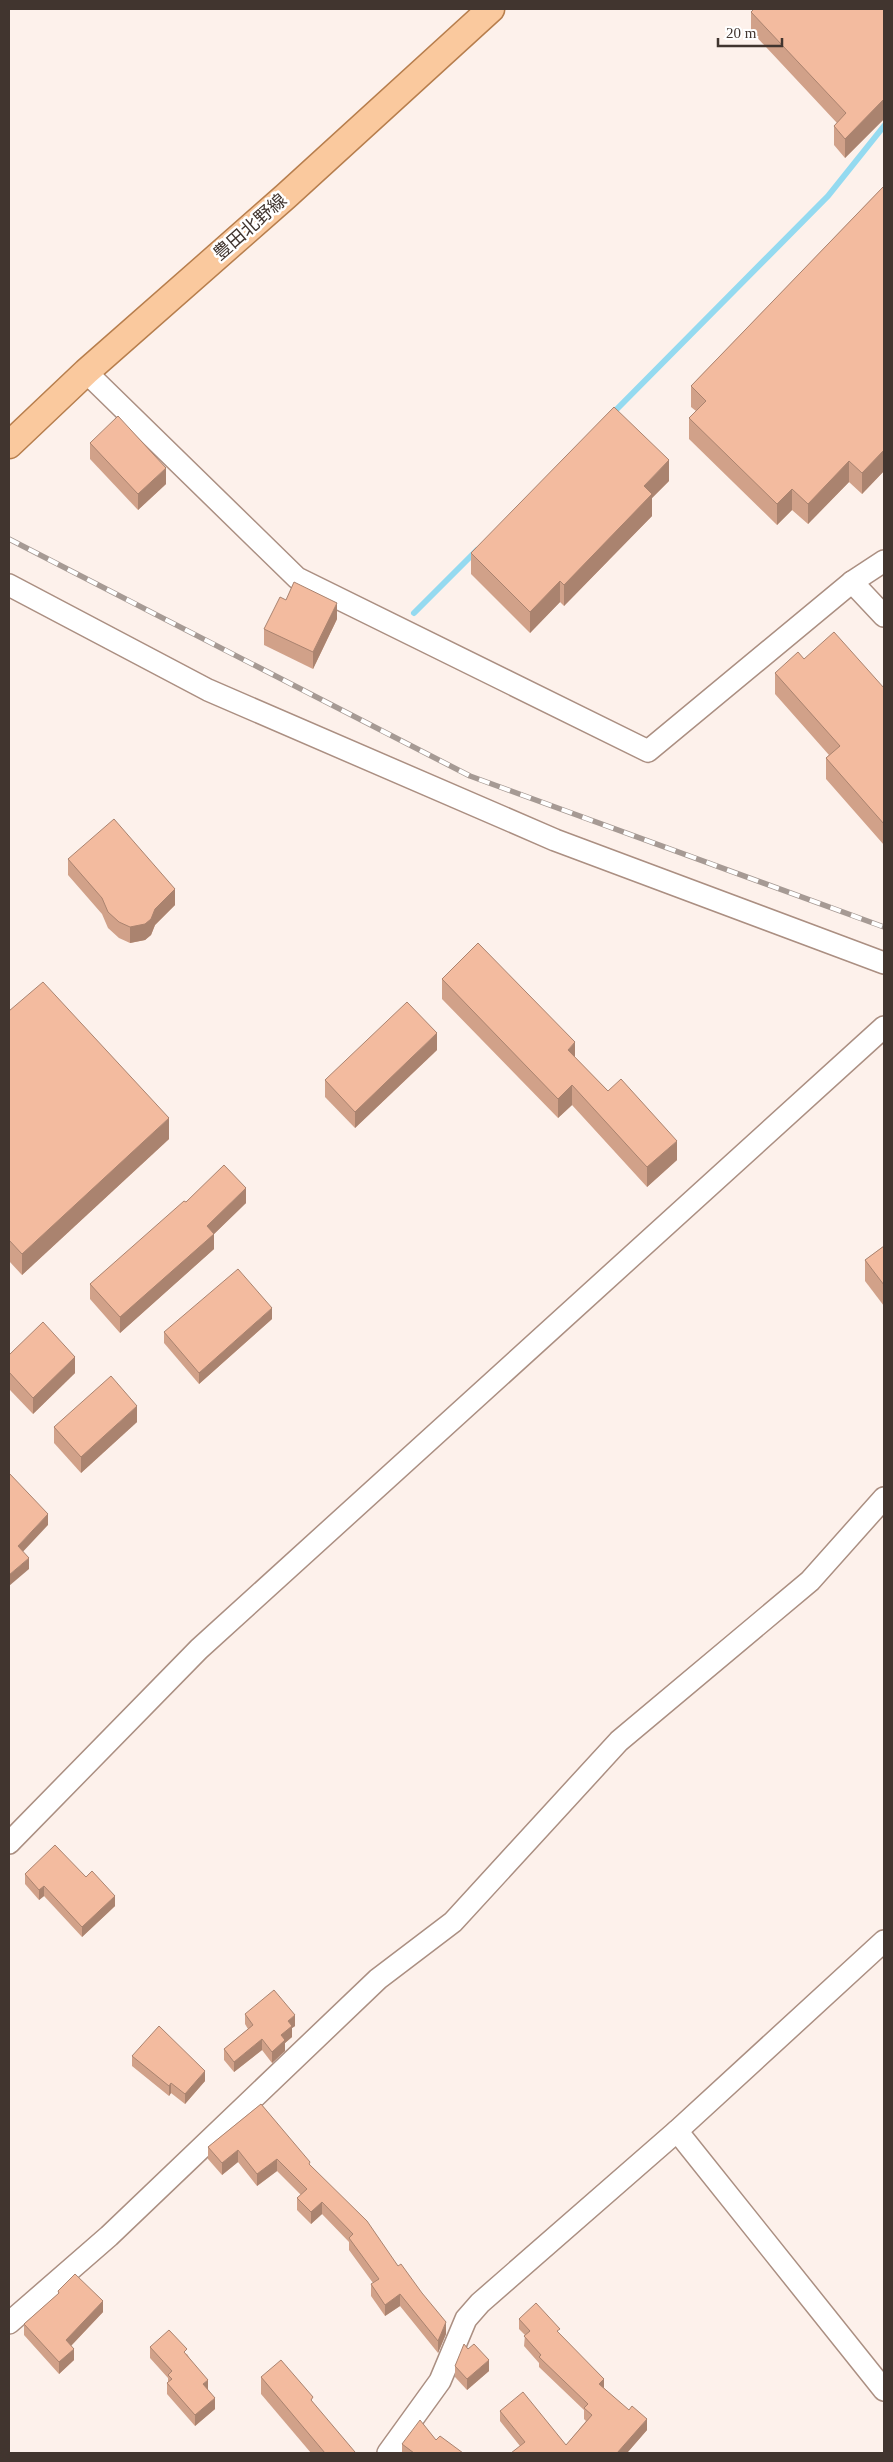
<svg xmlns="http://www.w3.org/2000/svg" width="893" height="2462" font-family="'Times New Roman','Noto Sans JP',serif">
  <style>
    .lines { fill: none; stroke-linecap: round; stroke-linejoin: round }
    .stream { stroke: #94daf0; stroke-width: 6 }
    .minor-casing { stroke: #ab8f82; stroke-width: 24 }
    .major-casing { stroke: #b77e4d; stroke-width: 29 }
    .minor { stroke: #fff; stroke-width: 21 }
    .major { stroke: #fac99e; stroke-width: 26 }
    .rail-casing { stroke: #a69a94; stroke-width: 5.5 }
    .rail { stroke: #fff; stroke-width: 4; stroke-dasharray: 11; stroke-linecap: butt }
    .wall { fill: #d1a189 }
    .shaded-wall { fill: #aa836f }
    .building { fill: #f3bb9f; stroke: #aa836f }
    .labels { text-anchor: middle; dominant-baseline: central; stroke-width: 5; stroke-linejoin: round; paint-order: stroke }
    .street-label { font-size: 18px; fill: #41352f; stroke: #fff }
  </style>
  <rect width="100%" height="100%" fill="#fdf1eb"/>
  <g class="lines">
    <g class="stream">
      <path d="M611 415 828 196 884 126"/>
      <path d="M414 613 477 550"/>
    </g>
    <g class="minor-casing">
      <g id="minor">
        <path d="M86 372 297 578 648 751 852 582 884 561"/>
        <path d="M852 582 884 616"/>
        <path d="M9 585 208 690 555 840 884 963"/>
        <path d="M9 1843 199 1649 884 1027"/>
        <path d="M677 2131 884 2390"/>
        <path d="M9 2323 109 2236 378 1979 453 1922 619 1741 810 1581 884 1498"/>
        <path d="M388 2453 440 2381 466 2319 480 2303 677 2131 884 1941"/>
      </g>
    </g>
    <g class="major-casing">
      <path id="major" d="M9 445 86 372 286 196 491 9"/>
    </g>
    <use href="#minor" class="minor"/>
    <use href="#major" class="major"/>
    <g class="rail-casing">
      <path id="rail" d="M9 539 470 776 884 927"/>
    </g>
    <use href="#rail" class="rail"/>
  </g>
  <g class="wall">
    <path d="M884 9V119L845 158 834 145V126L837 123 751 31V12Z"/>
    <path d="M884 186V471L862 494 849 482 808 524 792 510 777 525 689 439V418L696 411 691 407V386Z"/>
    <path d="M90 443 166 484 138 510 90 459Z"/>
    <path d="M669 481 652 498V516L564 606 560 602 530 633 471 574V553Z"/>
    <path d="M286 600 337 619 313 669 264 645V629Z"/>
    <path d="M804 659 884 688V845L826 779V758L829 755 775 694V673Z"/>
    <path d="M68 859 175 905 155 925 151 935 145 940 130 943 119 938 108 928 102 914 68 875Z"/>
    <path d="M442 979 575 1058 677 1160 647 1187 572 1105 558 1118 442 999Z"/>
    <path d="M9 1011 169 1139 22 1275 9 1261Z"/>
    <path d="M437 1050 355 1128 325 1097V1080Z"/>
    <path d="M186 1202 246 1203 214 1234V1249L120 1333 90 1299V1284Z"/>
    <path d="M884 1246V1306L865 1281V1260Z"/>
    <path d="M272 1319 199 1384 164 1343V1332Z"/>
    <path d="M9 1355 75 1373 33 1414 9 1389Z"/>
    <path d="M137 1422 81 1473 54 1443V1427Z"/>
    <path d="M25 1874 86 1877 115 1906 82 1937 44 1896 39 1900 25 1884Z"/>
    <path d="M245 2014 295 2026 292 2028V2037L285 2043V2051L272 2063 262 2050 234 2072 224 2060V2049L248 2029 245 2024Z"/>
    <path d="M132 2056 205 2081 185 2104 171 2093 169 2096 132 2066Z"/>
    <path d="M261 2104 446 2334 438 2353 400 2306 385 2316 371 2296V2284L373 2283 349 2250V2242L322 2214 311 2224 297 2210V2198L301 2195 277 2171 257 2186 238 2162 222 2175 208 2159V2147Z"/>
    <path d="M58 2291 103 2312 71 2346 74 2360 59 2374 24 2335V2324L58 2294Z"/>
    <path d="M519 2319 560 2334 604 2388 647 2430 627 2453 520 2446 500 2421V2411L566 2445 586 2421 584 2419V2410L539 2367V2363L524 2346 525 2335 519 2329Z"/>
    <path d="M150 2347 187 2354 208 2390 215 2409 195 2426 167 2394V2383L168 2382V2378L150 2358Z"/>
    <path d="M455 2366 489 2371 467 2390 455 2377Z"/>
    <path d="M261 2377 355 2453H311L261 2394Z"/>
    <path d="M436 2440 463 2453H402V2444Z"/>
  </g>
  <g class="shaded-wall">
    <path d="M884 99V119L845 158V139Z"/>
    <path d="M884 450V471L862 494V473Z"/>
    <path d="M669 460V481L652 498V516L564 606V585L644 486Z"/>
    <path d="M849 461V482L808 524V504Z"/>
    <path d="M166 468V484L138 510V494Z"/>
    <path d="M792 489V510L777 525V504Z"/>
    <path d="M560 581V602L530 633V612Z"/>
    <path d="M337 603V619L313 669V652Z"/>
    <path d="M175 889V905L155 925 151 935 145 940 130 943V927L155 909Z"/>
    <path d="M437 1033V1050L355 1128V1112Z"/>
    <path d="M575 1042V1062L568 1050Z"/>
    <path d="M572 1085V1105L558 1118V1099Z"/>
    <path d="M169 1118V1139L22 1275V1254Z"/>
    <path d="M677 1141V1160L647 1187V1167Z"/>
    <path d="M246 1188V1203L214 1234V1249L120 1333V1317L207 1226Z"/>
    <path d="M272 1308V1319L199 1384V1373Z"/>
    <path d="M75 1357V1373L33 1414V1398Z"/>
    <path d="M137 1406V1422L81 1473V1457Z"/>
    <path d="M48 1514V1525L18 1557V1546Z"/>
    <path d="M29 1558V1569L9 1586V1575Z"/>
    <path d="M44 1886V1896L39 1900V1890Z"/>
    <path d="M115 1896V1906L82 1937V1927Z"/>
    <path d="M295 2015V2026L292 2028V2037L285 2043V2051L272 2063V2052L288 2021Z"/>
    <path d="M262 2039V2050L234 2072V2062Z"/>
    <path d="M205 2071V2081L185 2104V2094Z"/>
    <path d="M171 2083V2093L169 2096V2086Z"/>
    <path d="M238 2150V2162L222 2175V2163Z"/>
    <path d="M277 2159V2171L257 2186V2174Z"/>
    <path d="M322 2202V2214L311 2224V2212Z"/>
    <path d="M400 2294V2306L385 2316V2305Z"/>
    <path d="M103 2301V2312L66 2351V2340Z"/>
    <path d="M446 2322V2334L438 2353V2341Z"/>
    <path d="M74 2349V2360L59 2374V2362Z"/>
    <path d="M489 2360V2371L467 2390V2379Z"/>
    <path d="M604 2379V2389L599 2384Z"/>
    <path d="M208 2380V2391L203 2384Z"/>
    <path d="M215 2398V2409L195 2426V2415Z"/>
    <path d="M647 2419V2430L627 2453H617Z"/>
  </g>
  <g class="building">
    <path d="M754 9H884V99L845 139 834 126 846 113 751 12Z"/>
    <path d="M884 186V450L862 473 849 461 808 504 792 489 777 504 689 418 706 401 691 386Z"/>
    <path d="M614 407 669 460 644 486 652 494 564 585 560 581 530 612 471 553Z"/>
    <path d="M118 416 166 468 138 494 90 443Z"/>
    <path d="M294 582 337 603 313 652 264 629 280 597 286 600Z"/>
    <path d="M834 632 884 688V824L826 758 840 746 775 673 798 652 804 659Z"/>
    <path d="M114 819 175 889 155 909 151 919 145 924 130 927 119 922 108 912 102 898 68 859Z"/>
    <path d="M478 943 575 1042 568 1050 608 1091 621 1079 677 1141 647 1167 572 1085 558 1099 442 979Z"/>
    <path d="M43 982 169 1118 22 1254 9 1240V1011Z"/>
    <path d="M407 1002 437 1033 355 1112 325 1080Z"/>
    <path d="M224 1165 246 1188 207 1226 214 1234 120 1317 90 1284 184 1201 186 1202Z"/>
    <path d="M884 1246V1285L865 1260Z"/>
    <path d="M238 1269 272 1308 199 1373 164 1332Z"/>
    <path d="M43 1322 75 1357 33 1398 9 1372V1355Z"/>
    <path d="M111 1376 137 1406 81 1457 54 1427Z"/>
    <path d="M9 1473 48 1514 18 1546 29 1558 9 1575Z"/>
    <path d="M55 1845 86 1877 92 1871 115 1896 82 1927 44 1886 39 1890 25 1874Z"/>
    <path d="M274 1990 295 2015 288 2021 292 2026 281 2035 285 2040 272 2052 262 2039 234 2062 224 2049 253 2025 245 2014Z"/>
    <path d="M159 2026 205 2071 185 2094 171 2083 169 2086 132 2056Z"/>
    <path d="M261 2104 310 2162 309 2164 367 2221 398 2266 401 2264 422 2293 446 2322 438 2341 400 2294 385 2305 371 2284 379 2279 349 2238 353 2234 322 2202 311 2212 297 2198 307 2189 277 2159 257 2174 238 2150 222 2163 208 2147Z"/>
    <path d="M75 2274 103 2301 66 2340 74 2349 59 2362 24 2324 59 2293 58 2291Z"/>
    <path d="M536 2303 560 2329 557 2331 604 2379 599 2384 629 2410 632 2406 647 2419 617 2453H511L525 2442 500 2411 523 2392 566 2445 592 2415 584 2408 588 2404 539 2357 541 2355 524 2336 530 2331 519 2319Z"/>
    <path d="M169 2330 187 2349 184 2352 208 2380 203 2384 215 2398 195 2415 167 2383 172 2379 168 2375 172 2371 150 2347Z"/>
    <path d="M464 2344 468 2349 474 2344 489 2360 467 2379 455 2366Z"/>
    <path d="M281 2360 313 2397 311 2400 355 2452 354 2453H325L261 2377Z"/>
    <path d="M420 2420 436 2440 440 2436 463 2453H414L402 2444Z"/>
  </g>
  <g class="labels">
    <g class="street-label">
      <text transform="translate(250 227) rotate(-41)">豊田北野線</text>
    </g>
  </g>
  <rect width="893" height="2462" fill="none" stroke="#41352f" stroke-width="20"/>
  <path d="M718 38v8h64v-8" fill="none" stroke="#41352f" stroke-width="2.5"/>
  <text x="726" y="38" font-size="15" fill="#41352f" stroke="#ffffff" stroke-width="4" paint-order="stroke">20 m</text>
</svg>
